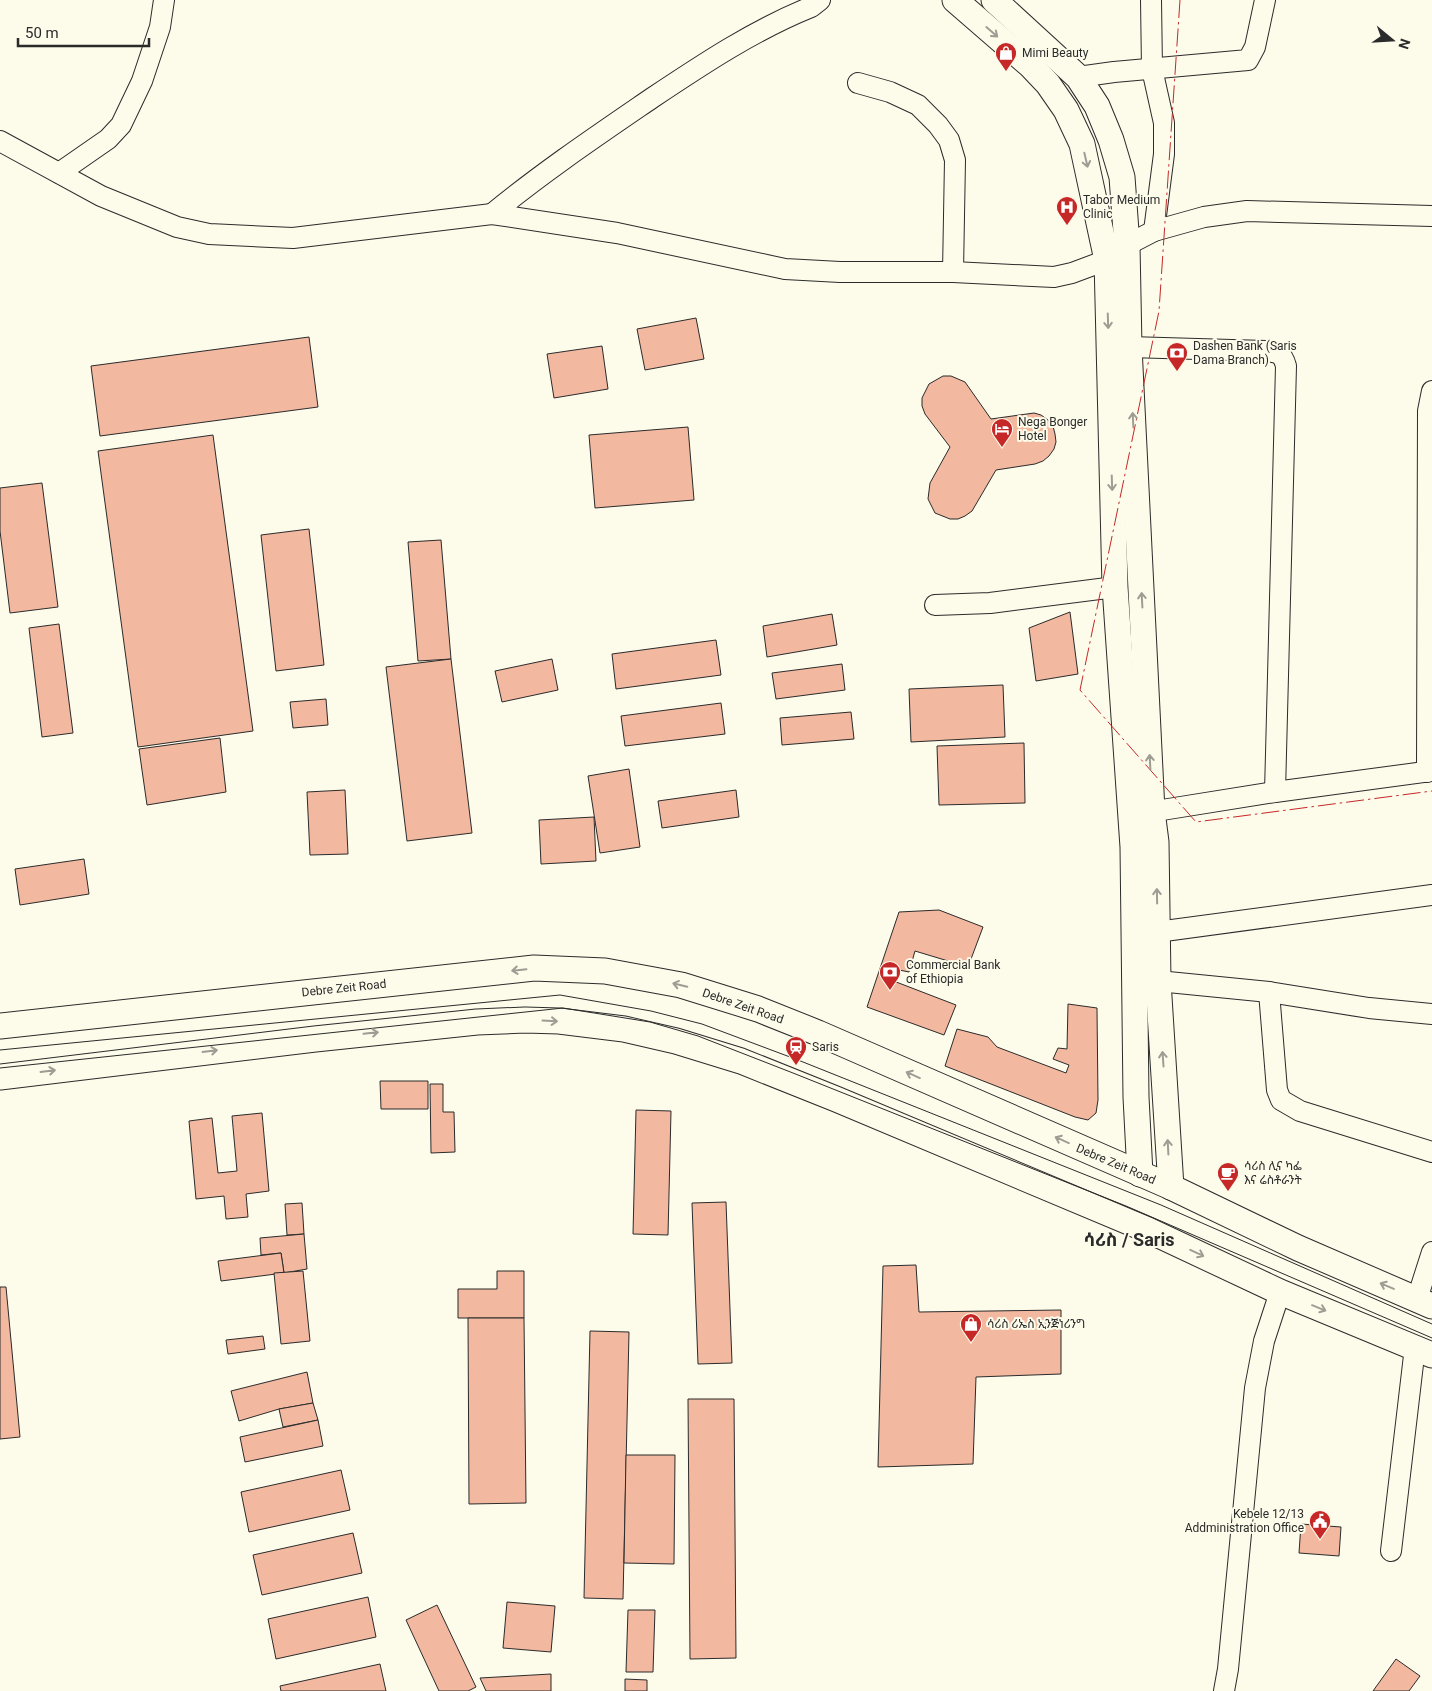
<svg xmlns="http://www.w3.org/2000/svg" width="1432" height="1691" font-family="Roboto,'Noto Sans Ethiopic',sans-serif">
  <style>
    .building { fill: #f2b8a0; stroke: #2b2b2b }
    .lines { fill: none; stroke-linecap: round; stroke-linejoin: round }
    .minor-casing { stroke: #2b2b2b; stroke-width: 22 }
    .major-casing { stroke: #2b2b2b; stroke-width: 27 }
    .minor { stroke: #fdfbea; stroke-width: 20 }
    .major { stroke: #fdfbea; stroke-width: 25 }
    .tram { stroke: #2b2b2b; stroke-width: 1 }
    .power { stroke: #c62828; stroke-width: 1; stroke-dasharray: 18 4 2.5 4; stroke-linecap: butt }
    .oneway { stroke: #9e9d94 }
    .labels { text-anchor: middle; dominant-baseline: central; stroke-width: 4; stroke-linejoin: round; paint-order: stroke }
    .poi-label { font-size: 12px; fill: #2b2b2b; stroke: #fdfbea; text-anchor: start }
    .street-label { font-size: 12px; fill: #2b2b2b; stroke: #fdfbea }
    .district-label { font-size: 18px; font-weight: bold; fill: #2b2b2b; stroke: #fdfbea }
  </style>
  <rect width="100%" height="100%" fill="#fdfbea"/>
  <g class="building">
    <path d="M696 318 704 359 645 370 637 329Z"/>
    <path d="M309 337 318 407 100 436 91 366Z"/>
    <path d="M602 346 608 389 554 398 547 354Z"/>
    <path d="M943 376H951L965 382 991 419 1034 413 1041 415 1048 420 1053 426 1055 434 1056 442 1054 449 1049 456 1043 461 1035 464 996 470 972 511 965 516 958 519H950L935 513 928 499 930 483 950 447 925 414 922 406V398L929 384Z"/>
    <path d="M688 427 694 500 595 508 589 435Z"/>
    <path d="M213 435 253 731 138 747 98 451Z"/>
    <path d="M42 483 58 607 10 613 0 531V488Z"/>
    <path d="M309 529 324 665 276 671 261 535Z"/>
    <path d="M441 540 451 659 418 661 408 542Z"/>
    <path d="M1070 612 1078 674 1036 681 1029 628Z"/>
    <path d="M832 614 837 645 767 657 763 626Z"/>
    <path d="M59 624 73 733 42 737 29 628Z"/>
    <path d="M716 640 721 675 616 689 612 654Z"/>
    <path d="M451 659 472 833 407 841 386 667Z"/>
    <path d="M552 659 558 690 502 702 495 671Z"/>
    <path d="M842 664 845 690 776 699 772 673Z"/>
    <path d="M1003 685 1005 737 911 742 909 689Z"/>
    <path d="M326 699 328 725 293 728 290 702Z"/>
    <path d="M721 703 725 734 625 746 621 716Z"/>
    <path d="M851 712 854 739 782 745 780 718Z"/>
    <path d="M220 738 226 792 147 805 139 749Z"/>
    <path d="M1024 743 1025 803 939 805 937 746Z"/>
    <path d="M629 769 640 847 600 853 588 776Z"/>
    <path d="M345 790 348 854 310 855 307 792Z"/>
    <path d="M736 790 739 817 662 828 658 801Z"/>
    <path d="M594 817 596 861 541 864 539 820Z"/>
    <path d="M84 859 89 894 20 905 15 869Z"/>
    <path d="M939 910 983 927 968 967 915 951 909 972 894 969 891 980 956 1005 944 1035 867 1007 899 912Z"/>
    <path d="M1068 1004 1097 1008 1098 1100 1096 1113 1088 1120 1075 1117 945 1066 957 1029 988 1037 997 1047 1066 1073 1069 1065 1053 1059 1058 1048 1067 1049Z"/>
    <path d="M380 1081H428V1109H381Z"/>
    <path d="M430 1084H443V1112H454L455 1152 431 1153Z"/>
    <path d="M636 1110 671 1111 668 1235 633 1234Z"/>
    <path d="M262 1113 269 1191 246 1194 248 1217 226 1219 224 1196 196 1199 189 1121 212 1118 218 1173 237 1171 232 1116Z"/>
    <path d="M726 1202 732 1363 698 1364 692 1203Z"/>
    <path d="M302 1203 304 1234 287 1235 285 1204Z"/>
    <path d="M304 1234 307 1269 284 1273 281 1253 261 1255 260 1238Z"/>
    <path d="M281 1253 284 1273 221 1281 218 1261Z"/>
    <path d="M916 1265 919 1312 1061 1310V1374L976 1377 973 1464 878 1467 883 1266Z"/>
    <path d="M303 1271 310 1341 281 1344 274 1273Z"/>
    <path d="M497 1271H524V1318H458V1289H497Z"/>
    <path d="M0 1287H6L20 1437 0 1439Z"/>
    <path d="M468 1318H524L526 1503 469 1504Z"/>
    <path d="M590 1331 629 1332 623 1599 584 1598Z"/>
    <path d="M263 1336 265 1349 228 1354 226 1340Z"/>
    <path d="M307 1372 313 1403 279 1409 239 1421 231 1391Z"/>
    <path d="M688 1399H734L736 1658 690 1659Z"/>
    <path d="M313 1403 318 1420 283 1427 279 1409Z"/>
    <path d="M318 1420 323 1446 245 1462 240 1437Z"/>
    <path d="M626 1455H675L674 1564 624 1563Z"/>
    <path d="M341 1470 350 1510 249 1532 241 1492Z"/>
    <path d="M1301 1524 1341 1527 1339 1556 1299 1553Z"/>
    <path d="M353 1533 362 1573 262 1595 253 1555Z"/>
    <path d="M368 1597 376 1637 276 1659 268 1619Z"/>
    <path d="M507 1602 555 1606 551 1652 503 1648Z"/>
    <path d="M437 1605 476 1687 468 1691H439L406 1620Z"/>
    <path d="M628 1610H655L653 1672H626Z"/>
    <path d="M1396 1659 1420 1676 1409 1691H1373Z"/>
    <path d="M380 1664 386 1691H281L280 1686Z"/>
    <path d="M551 1674V1691H486L480 1678Z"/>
    <path d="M625 1679 647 1680V1691H625Z"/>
  </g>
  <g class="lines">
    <g class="minor-casing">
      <g id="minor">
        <path d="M820 0 811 7C754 30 703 64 652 98 598 135 543 172 492 214L617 233 785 269 840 272H953L1054 277 1072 273 1107 260 1127 245 1154 231 1204 217 1247 211 1432 216"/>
        <path d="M1151 0 1152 69 1164 123V154L1154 231"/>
        <path d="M1078 77 1114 72 1248 60 1255 47 1265 0"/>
        <path d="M858 83 890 92 918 105 938 125 949 140 955 160 953 272"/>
        <path d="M0 141 101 196 177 227 209 234 293 238 492 214"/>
        <path d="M59 173 108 139 121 125 142 81 160 27 164 0"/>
        <path d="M1115 349 1129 347 1266 351C1278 353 1282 352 1286 366L1275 792"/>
        <path d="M935 605 990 603 1115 587"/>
        <path d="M1427 772 1428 411 1432 391"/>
        <path d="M1137 814 1275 792 1432 771"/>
        <path d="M1157 932 1432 895"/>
        <path d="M1158 981 1269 992 1369 1008 1432 1014"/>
        <path d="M1269 992 1277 1090 1281 1100 1300 1111 1432 1152"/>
        <path d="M1417 1299 1432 1252"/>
        <path d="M1391 1551 1415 1347"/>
        <path d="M1224 1691 1228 1669 1255 1388 1264 1341 1280 1292"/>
      </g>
    </g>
    <g class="major-casing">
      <g id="major">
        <path d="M955 0 1030 65 1048 84 1066 110 1082 144 1107 260 1115 587 1133 847 1136 1097 1140 1174"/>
        <path d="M994 0 1078 77 1097 106 1111 140 1122 177 1127 245 1129 347 1152 811 1156 842 1158 981 1171 1187"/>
        <path d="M0 1026 534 968 605 971 681 985 758 1009 818 1033 1171 1187 1298 1248 1432 1306"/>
        <path d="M0 1077 315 1039 477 1022 525 1020 559 1021 624 1029 676 1041 741 1061 836 1099 1148 1230 1280 1292 1432 1355"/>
      </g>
    </g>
    <use href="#minor" class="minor"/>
    <use href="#major" class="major"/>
    <g class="tram">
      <path d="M0 1050 560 995 651 1011 702 1024 798 1060 1161 1205 1432 1324"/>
      <path d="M0 1068 563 1008 650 1022 698 1036 793 1073 1126 1206 1432 1338"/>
    </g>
    <path class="power" d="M1180 0 1159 311 1080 690 1196 822 1432 791"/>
  </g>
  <defs><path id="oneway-shaft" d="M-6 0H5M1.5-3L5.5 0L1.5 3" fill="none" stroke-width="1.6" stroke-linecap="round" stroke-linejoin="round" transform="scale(1.25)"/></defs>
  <g class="oneway">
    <use href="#oneway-shaft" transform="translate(992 32) rotate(41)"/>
    <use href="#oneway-shaft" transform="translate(1086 160) rotate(77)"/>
    <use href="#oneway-shaft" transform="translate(1108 321) rotate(88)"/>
    <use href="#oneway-shaft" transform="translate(1133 420) rotate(-93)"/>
    <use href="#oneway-shaft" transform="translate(1112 483) rotate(88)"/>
    <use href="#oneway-shaft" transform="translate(1142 600) rotate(-93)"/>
    <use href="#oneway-shaft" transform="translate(1150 762) rotate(-93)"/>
    <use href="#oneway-shaft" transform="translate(1157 896) rotate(-91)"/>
    <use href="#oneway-shaft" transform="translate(519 970) rotate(174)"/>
    <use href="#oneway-shaft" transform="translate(680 985) rotate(-167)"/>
    <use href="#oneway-shaft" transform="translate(550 1021) rotate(3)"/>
    <use href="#oneway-shaft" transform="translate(371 1033) rotate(-6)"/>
    <use href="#oneway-shaft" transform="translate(210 1051) rotate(-7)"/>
    <use href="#oneway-shaft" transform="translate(1163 1059) rotate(-94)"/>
    <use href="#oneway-shaft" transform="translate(48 1071) rotate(-7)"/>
    <use href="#oneway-shaft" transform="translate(913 1075) rotate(-156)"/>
    <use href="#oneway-shaft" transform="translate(1062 1140) rotate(-156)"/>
    <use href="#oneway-shaft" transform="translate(1168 1147) rotate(-93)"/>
    <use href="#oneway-shaft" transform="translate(1197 1253) rotate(25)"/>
    <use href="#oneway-shaft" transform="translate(1387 1286) rotate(-157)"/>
    <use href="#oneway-shaft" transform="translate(1319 1308) rotate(22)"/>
  </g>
  <defs>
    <g id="shop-pin" transform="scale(1.125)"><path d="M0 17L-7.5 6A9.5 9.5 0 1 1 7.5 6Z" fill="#c62828" stroke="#fdfbea"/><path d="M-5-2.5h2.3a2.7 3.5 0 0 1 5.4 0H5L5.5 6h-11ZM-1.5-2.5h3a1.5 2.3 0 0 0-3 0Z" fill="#fff"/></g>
    <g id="hospital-pin" transform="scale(1.125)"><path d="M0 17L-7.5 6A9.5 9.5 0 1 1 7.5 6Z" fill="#c62828" stroke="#fdfbea"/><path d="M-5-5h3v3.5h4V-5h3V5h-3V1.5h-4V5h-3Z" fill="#fff"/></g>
    <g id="bank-pin" transform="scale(1.125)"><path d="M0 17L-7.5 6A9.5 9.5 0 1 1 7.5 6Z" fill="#c62828" stroke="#fdfbea"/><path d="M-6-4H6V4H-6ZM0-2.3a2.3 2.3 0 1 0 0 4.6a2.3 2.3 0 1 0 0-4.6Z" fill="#fff"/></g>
    <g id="hotel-pin" transform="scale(1.125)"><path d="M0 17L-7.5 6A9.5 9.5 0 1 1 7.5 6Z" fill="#c62828" stroke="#fdfbea"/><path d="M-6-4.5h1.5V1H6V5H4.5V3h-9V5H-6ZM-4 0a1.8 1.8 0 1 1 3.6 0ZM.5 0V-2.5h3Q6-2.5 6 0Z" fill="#fff"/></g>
    <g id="station-pin" transform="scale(1.125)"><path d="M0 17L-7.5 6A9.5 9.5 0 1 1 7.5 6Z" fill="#c62828" stroke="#fdfbea"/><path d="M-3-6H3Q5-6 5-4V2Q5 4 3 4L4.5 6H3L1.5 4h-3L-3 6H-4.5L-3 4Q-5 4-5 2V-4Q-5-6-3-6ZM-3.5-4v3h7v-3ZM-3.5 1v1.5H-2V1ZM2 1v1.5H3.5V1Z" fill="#fff"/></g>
    <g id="cafe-pin" transform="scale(1.125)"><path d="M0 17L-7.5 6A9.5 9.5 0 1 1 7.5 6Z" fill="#c62828" stroke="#fdfbea"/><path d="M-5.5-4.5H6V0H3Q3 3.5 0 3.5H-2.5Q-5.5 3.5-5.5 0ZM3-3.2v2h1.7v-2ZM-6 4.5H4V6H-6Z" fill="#fff"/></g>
    <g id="civic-pin" transform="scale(1.125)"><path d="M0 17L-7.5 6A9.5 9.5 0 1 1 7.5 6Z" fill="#c62828" stroke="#fdfbea"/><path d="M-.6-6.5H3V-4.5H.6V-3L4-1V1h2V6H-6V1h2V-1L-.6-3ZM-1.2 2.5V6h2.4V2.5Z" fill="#fff"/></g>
  </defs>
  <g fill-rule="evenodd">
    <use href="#shop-pin" x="1006" y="53"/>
    <use href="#hospital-pin" x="1067" y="207"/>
    <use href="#bank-pin" x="1177" y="353"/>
    <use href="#hotel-pin" x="1002" y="429"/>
    <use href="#bank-pin" x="890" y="972"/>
    <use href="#station-pin" x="796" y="1047"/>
    <use href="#cafe-pin" x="1228" y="1173"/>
    <use href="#shop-pin" x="971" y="1324"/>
    <use href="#civic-pin" x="1320" y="1521"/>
  </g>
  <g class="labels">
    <g class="poi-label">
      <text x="1022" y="53">Mimi Beauty</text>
      <text x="1083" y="200">Tabor Medium<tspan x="1083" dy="14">Clinic</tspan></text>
      <text x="1193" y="346">Dashen Bank (Saris<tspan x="1193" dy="14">Dama Branch)</tspan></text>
      <text x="1018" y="422">Nega Bonger<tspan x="1018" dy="14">Hotel</tspan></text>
      <text x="906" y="965">Commercial Bank<tspan x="906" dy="14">of Ethiopia</tspan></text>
      <text x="812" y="1047">Saris</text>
      <text x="1244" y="1166">ሳሪስ ሊና ካፌ<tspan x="1244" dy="14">እና ሬስቶራንት</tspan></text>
      <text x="987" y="1324">ሳሪስ ሪኤስ ኢንጅነሪንግ</text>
      <text x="1304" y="1514" text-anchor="end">Kebele 12/13<tspan x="1304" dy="14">Addministration Office</tspan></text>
    </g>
    <g class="street-label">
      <text transform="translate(344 988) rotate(-6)">Debre Zeit Road</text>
      <text transform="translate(743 1006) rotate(19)">Debre Zeit Road</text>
      <text transform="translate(1116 1164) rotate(23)">Debre Zeit Road</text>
    </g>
    <g class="district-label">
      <text x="1129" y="1239">ሳሪስ / Saris</text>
    </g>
  </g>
  <g transform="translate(1392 40) rotate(108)" stroke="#fdfbea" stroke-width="4" paint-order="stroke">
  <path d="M0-4L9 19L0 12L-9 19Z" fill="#2b2b2b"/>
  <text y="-8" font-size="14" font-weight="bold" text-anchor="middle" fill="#2b2b2b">N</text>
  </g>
  <path d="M18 38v8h131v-8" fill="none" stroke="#2b2b2b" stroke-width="2.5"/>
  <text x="25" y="38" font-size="15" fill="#2b2b2b" stroke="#fdfbea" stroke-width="4" paint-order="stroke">50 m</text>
</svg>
